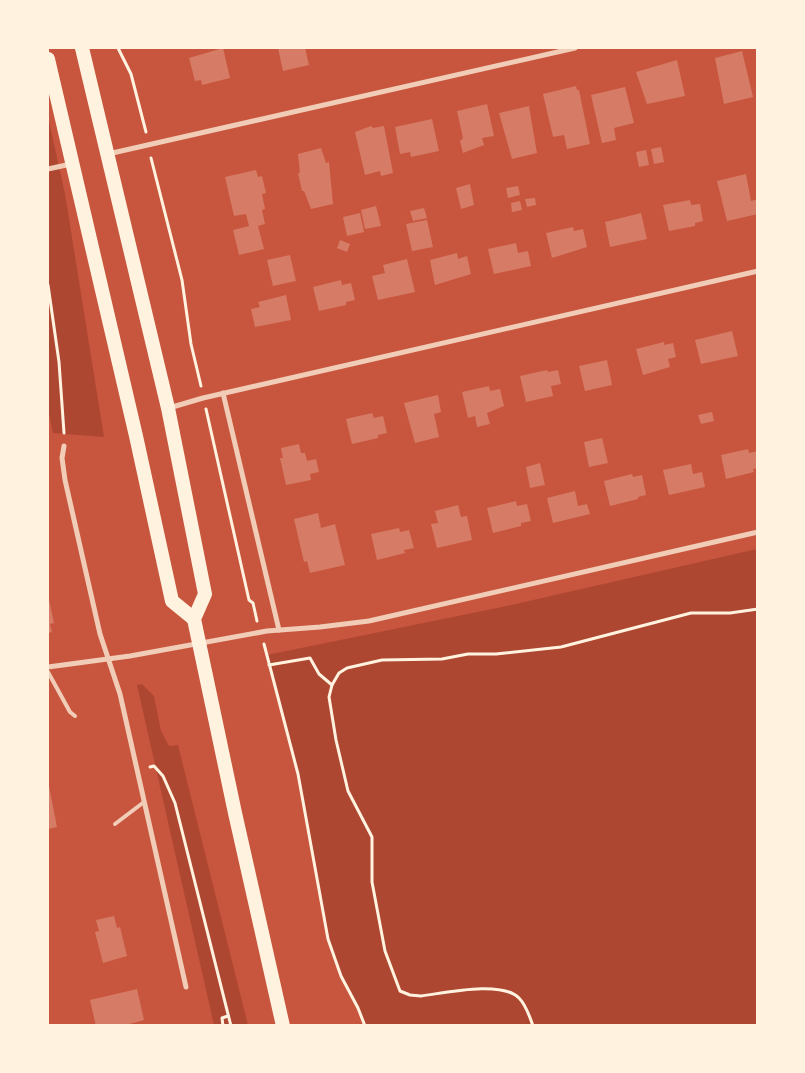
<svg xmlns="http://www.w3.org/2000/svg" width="805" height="1073" font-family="Rubik,sans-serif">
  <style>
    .green { fill: #ae4732 }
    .building { fill: #d67c66 }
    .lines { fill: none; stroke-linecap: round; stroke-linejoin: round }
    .path { stroke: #fff3e0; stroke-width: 3 }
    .service { stroke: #f1ccb7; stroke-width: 4 }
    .minor { stroke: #f1ccb7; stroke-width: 5 }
    .trunk { stroke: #fff3e0; stroke-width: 14 }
  </style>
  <rect width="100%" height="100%" fill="#c8553d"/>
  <g class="green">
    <path d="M48 117 65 194 104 437 53 433 48 409Z"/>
    <path d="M757 549V1025H365L341 976 328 939 298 774 267 655 502 607Z"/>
    <path d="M142 684 154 696 161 731 169 746 178 745 248 1025H214L137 685Z"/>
  </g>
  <g class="building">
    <path d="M223 48 230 78 202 85 201 80 195 81 189 58Z"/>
    <path d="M278 48H305L309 65 283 71Z"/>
    <path d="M742 51 753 97 724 104 715 58Z"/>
    <path d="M677 60 685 96 647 104 636 72Z"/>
    <path d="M576 86 577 90H579L590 144 567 149 564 135 553 137 543 94Z"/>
    <path d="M625 87 634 123 614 128 616 140 602 143 591 95Z"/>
    <path d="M487 104 494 136 482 138 484 145 463 153 460 141 463 138 457 111Z"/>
    <path d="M529 106 537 153 512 159 499 113Z"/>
    <path d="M432 119 439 151 411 157 410 152 400 154 395 127Z"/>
    <path d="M371 126 373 128 384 126 393 173 381 176 380 171 365 175 355 132Z"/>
    <path d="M661 147 664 162 654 164 651 149Z"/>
    <path d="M321 148 326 163 329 162 333 204 311 209 304 191H302L298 173H300L298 154Z"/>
    <path d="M646 150 649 165 639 167 636 152Z"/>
    <path d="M256 170 258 177 262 176 266 193 262 194 265 209 262 210 265 224 258 226 264 249 239 255 233 230 249 226 246 214 234 216 225 177Z"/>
    <path d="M746 174 751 201 758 199V214L727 221 717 181Z"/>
    <path d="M470 184 474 205 461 209 456 188Z"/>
    <path d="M518 186 520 195 508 198 506 188Z"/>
    <path d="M535 198 536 205 527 207 525 199Z"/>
    <path d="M690 200 691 205 700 204 703 221 695 223V226L669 231 663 205Z"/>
    <path d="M520 201 522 210 512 212 511 203Z"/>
    <path d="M376 206 381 226 365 229 361 210Z"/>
    <path d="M424 208 427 218 413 221 410 211Z"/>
    <path d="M360 213 364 232 347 236 343 217Z"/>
    <path d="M641 213 647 239 610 247 605 222Z"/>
    <path d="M427 220 433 247 412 251 406 224Z"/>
    <path d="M573 227 574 231 583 229 587 247 552 258 546 233Z"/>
    <path d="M340 240 350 244 347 252 337 248Z"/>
    <path d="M516 243 518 253 528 251 531 266 494 274 488 249Z"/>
    <path d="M457 253 458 259 467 256 471 274 435 285 430 260Z"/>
    <path d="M290 255 296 281 273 286 267 260Z"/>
    <path d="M407 259 415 292 378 300 372 276 385 273 383 265Z"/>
    <path d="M341 280 342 285 351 283 355 300 346 302V305L319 311 313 287Z"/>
    <path d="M286 295 291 320 255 327 251 309 260 307 258 302Z"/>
    <path d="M732 331 738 356 701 364 695 340Z"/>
    <path d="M664 342V345L673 343 676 357 668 359 670 367 643 375 636 349Z"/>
    <path d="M607 360 612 385 585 391 579 366Z"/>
    <path d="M547 370 548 372 558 370 561 384 551 386 553 396 526 402 520 376Z"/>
    <path d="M489 386 490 391 500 389 504 406 487 413 490 424 477 427 475 416 468 418 462 392Z"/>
    <path d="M438 395 441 412 434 414 439 437 415 443 404 403Z"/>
    <path d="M712 412 714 421 701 424 698 415Z"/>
    <path d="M372 413 374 418 383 416 387 433 378 435V438L352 444 346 419Z"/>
    <path d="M602 438 608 463 589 467 584 442Z"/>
    <path d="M299 444 301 453H305L307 461 316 459 319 472 310 474 311 480 286 485 280 458H283L281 448Z"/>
    <path d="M748 449 749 453 758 451V468L753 469 754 472 726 479 721 455Z"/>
    <path d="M540 463 545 485 530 488 526 467Z"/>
    <path d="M691 464 693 474 702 472 705 487 669 495 663 470Z"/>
    <path d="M632 474 633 477 642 475 646 495 638 497V499L610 506 604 481Z"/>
    <path d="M575 491 578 506 587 504 590 514 553 523 547 498Z"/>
    <path d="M516 501 517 506 527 504 531 521 521 523V526L493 533 487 508Z"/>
    <path d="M458 505 461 517 467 516 472 540 437 548 431 524 438 523 435 511Z"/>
    <path d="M318 513 321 528 335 524 345 565 310 573 307 561 304 562 294 519Z"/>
    <path d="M399 528 400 532 409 530 414 548 404 550 405 553 377 560 371 534Z"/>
    <path d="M48 595 54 623 50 624 52 632 48 633Z"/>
    <path d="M48 781 57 827 48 829Z"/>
    <path d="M114 916 117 928 120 927 127 956 103 963 95 932 99 931 96 920Z"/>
    <path d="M137 989 144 1020 122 1026H96L90 1000Z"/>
  </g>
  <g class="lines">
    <g class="path">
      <path d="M118 48 131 74 146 132"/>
      <path d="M151 158 182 280 191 344 201 386"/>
      <path d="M48 285 59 362 64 433"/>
      <path d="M206 409 249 600 253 603 257 621"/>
      <path d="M264 644 298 774 328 939 341 976 358 1008 365 1026"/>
      <path d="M269 665 310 658 319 674 332 685"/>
      <path d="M150 767 154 766 163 776 175 803 231 1026"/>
      <path d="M223 1026 222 1018 228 1016"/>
      <path d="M533 1026C530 1017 526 1005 519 998 501 980 445 993 421 996L410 995 400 991 385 951 372 882V837L348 791 336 740 329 697 332 685 339 673 347 668 382 660 442 659 468 654H496L561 647 691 613H730L758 609"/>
    </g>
    <g class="service">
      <path d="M48 672 70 712 75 716"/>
      <path d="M115 824 144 802"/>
    </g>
    <g class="minor">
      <path d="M108 154 575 48"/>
      <path d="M48 169 71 164"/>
      <path d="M223 393 279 630"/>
      <path d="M169 408 203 398 758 271"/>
      <path d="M64 446 62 458 65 480 100 634 120 694 186 987"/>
      <path d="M48 667 130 656 267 631 320 627 369 621 758 532"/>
    </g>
    <g class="trunk">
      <path d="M82 48 168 408 205 594 194 619 235 813 283 1026"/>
      <path d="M48 59 136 436 172 601 194 619"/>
    </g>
  </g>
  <rect width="805" height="1073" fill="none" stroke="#fff3e0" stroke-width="98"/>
</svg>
